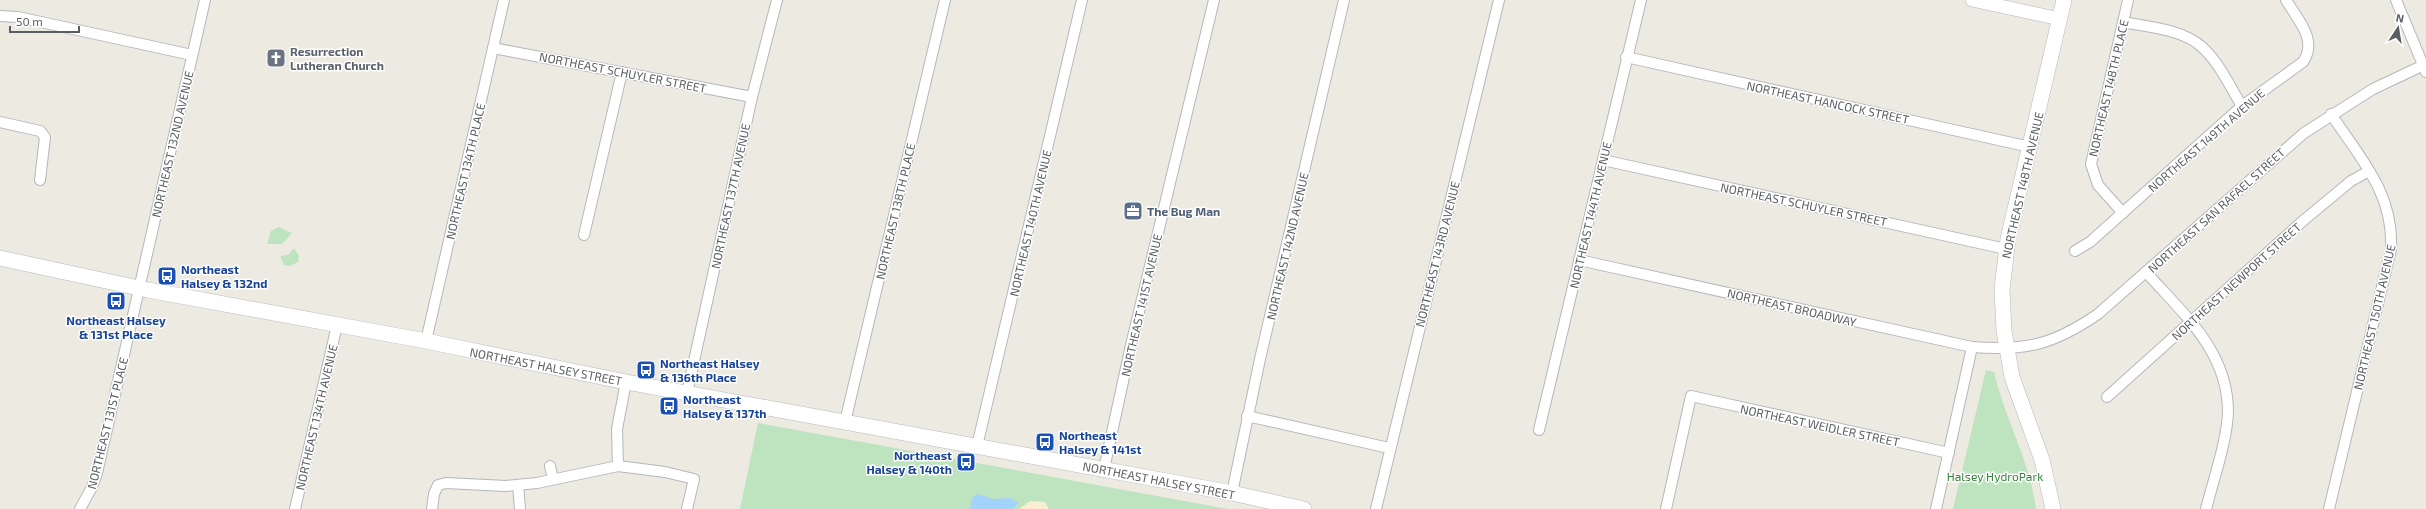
<svg xmlns="http://www.w3.org/2000/svg" width="2426" height="509" font-family="'Exo 2',sans-serif">
  <style>
    .green { fill: #bee3bf }
    .sand { fill: #f8efd0 }
    .water { fill: #a2d4fb }
    .lines { fill: none; stroke-linecap: round; stroke-linejoin: round }
    .minor-casing { stroke: #b4b7bb; stroke-width: 12 }
    .tertiary-casing { stroke: #b4b7bb; stroke-width: 14 }
    .secondary-casing { stroke: #b5b8bd; stroke-width: 16 }
    .minor { stroke: #fff; stroke-width: 10 }
    .tertiary { stroke: #fff; stroke-width: 13 }
    .secondary { stroke: #fff; stroke-width: 15 }
    .labels { text-anchor: middle; dominant-baseline: central; stroke-width: 3; stroke-linejoin: round; paint-order: stroke }
    .worship-label { font-size: 12px; font-weight: bold; fill: #5b616d; stroke: #fff; text-anchor: start }
    .street-label { font-size: 12px; fill: #5a5d62; stroke: #fff }
    .service-label { font-size: 12px; font-weight: bold; fill: #4e5e75; stroke: #fff; text-anchor: start }
    .transit-label { font-size: 12px; font-weight: bold; fill: #164399; stroke: #fff; text-anchor: start }
    .park-label { font-size: 12px; fill: #38823c; stroke: #fff }
  </style>
  <rect width="100%" height="100%" fill="#eceae1"/>
  <g class="green">
    <path d="M279 227 292 233 282 244H267L271 231Z"/>
    <path d="M294 248 299 256 298 262 290 266 284 265 280 256 288 255Z"/>
    <path d="M1986 370 1994 372C2005 419 2030 461 2036 509H1953Z"/>
    <path d="M758 423 1228 509H740Z"/>
  </g>
  <path class="sand" d="M1030 501 1045 502 1049 509H1019Z"/>
  <path class="water" d="M978 494 993 499 1011 498 1018 503 1013 509H970L972 498Z"/>
  <g class="lines">
    <g class="minor-casing">
      <g id="minor">
        <path d="M2396 0 2426 72"/>
        <path d="M0 16 18 17 192 55"/>
        <path d="M2123 22C2148 27 2182 29 2202 47 2219 62 2230 87 2242 106"/>
        <path d="M493 48 752 97"/>
        <path d="M1626 57 2030 147"/>
        <path d="M0 122 40 131 45 137 40 180"/>
        <path d="M1603 160 2006 249"/>
        <path d="M2123 213 2098 185 2091 164 2128 0"/>
        <path d="M584 235 622 72"/>
        <path d="M2075 251 2090 242 2242 106 2303 62C2318 40 2298 20 2286 0"/>
        <path d="M1579 260 1972 347C2026 351 2053 345 2098 314L2304 133 2373 89 2426 64"/>
        <path d="M2146 272C2183 314 2227 350 2228 410 2228 438 2213 481 2206 509"/>
        <path d="M426 341 504 0"/>
        <path d="M687 393 752 97 777 0"/>
        <path d="M2107 397 2304 220 2351 181 2369 171"/>
        <path d="M1247 416 1389 448"/>
        <path d="M845 422 945 0"/>
        <path d="M1539 430 1641 0"/>
        <path d="M977 446 1082 0"/>
        <path d="M550 466 553 479"/>
        <path d="M618 466 617 429 626 382"/>
        <path d="M1104 469 1131 345 1214 0"/>
        <path d="M518 485 520 509"/>
        <path d="M1232 493 1260 359 1344 0"/>
        <path d="M80 509 92 487 97 473 205 0"/>
        <path d="M295 509 337 325"/>
        <path d="M432 509 434 494 438 485 446 483 506 486 537 483 618 466 665 472 694 479 687 509"/>
        <path d="M1376 509 1499 0"/>
        <path d="M1666 509 1691 396 1949 453"/>
        <path d="M1936 509 1972 347"/>
        <path d="M2329 509 2391 249C2394 193 2360 158 2331 114"/>
      </g>
    </g>
    <g class="tertiary-casing">
      <path id="tertiary" d="M1972 0 2060 19"/>
    </g>
    <g class="secondary-casing">
      <g id="secondary">
        <path d="M0 258 148 290 426 341 626 382 1232 493 1304 509"/>
        <path d="M2053 509 2042 460 2012 377 2004 331 2002 289 2008 239 2064 0"/>
      </g>
    </g>
    <use href="#minor" class="minor"/>
    <use href="#tertiary" class="tertiary"/>
    <use href="#secondary" class="secondary"/>
  </g>
  <defs>
    <g id="church-square" transform="scale(1)"><rect x="-9" y="-9" width="18" height="18" rx="4" fill="#6b7280" stroke="#fff"/><path d="M-1.2-6h2.4v3.5h3.3v2.4h-3.3V6h-2.4V-.1h-3.3v-2.4h3.3Z" fill="#fff"/></g>
    <g id="office-square" transform="scale(1)"><rect x="-9" y="-9" width="18" height="18" rx="4" fill="#5c6f8a" stroke="#fff"/><path d="M-6-3h4V-5.5h4V-3h4V5H-6ZM-1-4.5V-3h2v-1.5ZM-6 0V1H6V0Z" fill="#fff"/></g>
    <g id="bus-square" transform="scale(1)"><rect x="-9" y="-9" width="18" height="18" rx="4" fill="#1a4fb4" stroke="#fff"/><path d="M-5-6H5V4H4V6H2V4H-2V6H-4V4H-5ZM-3.5-4V0h7V-4ZM-3.5 1.2v1.5H-2V1.2ZM2 1.2v1.5H3.5V1.2Z" fill="#fff"/></g>
  </defs>
  <g fill-rule="evenodd">
    <use href="#church-square" x="276" y="58"/>
    <use href="#office-square" x="1133" y="211"/>
    <use href="#bus-square" x="167" y="276"/>
    <use href="#bus-square" x="116" y="301"/>
    <use href="#bus-square" x="646" y="370"/>
    <use href="#bus-square" x="669" y="406"/>
    <use href="#bus-square" x="1045" y="442"/>
    <use href="#bus-square" x="966" y="462"/>
  </g>
  <g class="labels">
    <g class="worship-label">
      <text x="290" y="51">Resurrection<tspan x="290" dy="14">Lutheran Church</tspan></text>
    </g>
    <g class="street-label">
      <text transform="translate(623 72) rotate(11)">NORTHEAST SCHUYLER STREET</text>
      <text transform="translate(2108 88) rotate(-77)">NORTHEAST 148TH PLACE</text>
      <text transform="translate(1828 102) rotate(12)">NORTHEAST HANCOCK STREET</text>
      <text transform="translate(2206 140) rotate(-41)">NORTHEAST 149TH AVENUE</text>
      <text transform="translate(172 144) rotate(-77)">NORTHEAST 132ND AVENUE</text>
      <text transform="translate(465 171) rotate(-77)">NORTHEAST 134TH PLACE</text>
      <text transform="translate(2022 185) rotate(-77)">NORTHEAST 148TH AVENUE</text>
      <text transform="translate(730 196) rotate(-78)">NORTHEAST 137TH AVENUE</text>
      <text transform="translate(1804 204) rotate(12)">NORTHEAST SCHUYLER STREET</text>
      <text transform="translate(2216 210) rotate(-42)">NORTHEAST SAN RAFAEL STREET</text>
      <text transform="translate(895 211) rotate(-77)">NORTHEAST 138TH PLACE</text>
      <text transform="translate(1590 215) rotate(-77)">NORTHEAST 144TH AVENUE</text>
      <text transform="translate(1030 223) rotate(-77)">NORTHEAST 140TH AVENUE</text>
      <text transform="translate(1287 246) rotate(-77)">NORTHEAST 142ND AVENUE</text>
      <text transform="translate(1437 254) rotate(-76)">NORTHEAST 143RD AVENUE</text>
      <text transform="translate(2236 281) rotate(-42)">NORTHEAST NEWPORT STREET</text>
      <text transform="translate(1141 305) rotate(-77)">NORTHEAST 141ST AVENUE</text>
      <text transform="translate(1792 307) rotate(13)">NORTHEAST BROADWAY</text>
      <text transform="translate(2374 317) rotate(-77)">NORTHEAST 150TH AVENUE</text>
      <text transform="translate(546 366) rotate(11)">NORTHEAST HALSEY STREET</text>
      <text transform="translate(316 417) rotate(-77)">NORTHEAST 134TH AVENUE</text>
      <text transform="translate(107 423) rotate(-76)">NORTHEAST 131ST PLACE</text>
      <text transform="translate(1820 425) rotate(12)">NORTHEAST WEIDLER STREET</text>
      <text transform="translate(1159 480) rotate(11)">NORTHEAST HALSEY STREET</text>
    </g>
    <g class="service-label">
      <text x="1147" y="211">The Bug Man</text>
    </g>
    <g class="transit-label">
      <text x="181" y="269">Northeast<tspan x="181" dy="14">Halsey &amp; 132nd</tspan></text>
      <text x="116" y="320" text-anchor="middle">Northeast Halsey<tspan x="116" dy="14">&amp; 131st Place</tspan></text>
      <text x="660" y="363">Northeast Halsey<tspan x="660" dy="14">&amp; 136th Place</tspan></text>
      <text x="683" y="399">Northeast<tspan x="683" dy="14">Halsey &amp; 137th</tspan></text>
      <text x="1059" y="435">Northeast<tspan x="1059" dy="14">Halsey &amp; 141st</tspan></text>
      <text x="952" y="455" text-anchor="end">Northeast<tspan x="952" dy="14">Halsey &amp; 140th</tspan></text>
    </g>
    <g class="park-label">
      <text x="1995" y="476">Halsey HydroPark</text>
    </g>
  </g>
  <g transform="translate(2398 28) rotate(12)" stroke="#ffffff" stroke-width="3" paint-order="stroke">
  <path d="M0-3L7 15L0 10L-7 15Z" fill="#5a5d62"/>
  <text y="-6" font-size="11" font-weight="bold" text-anchor="middle" fill="#5a5d62">N</text>
  </g>
  <path d="M10 26v6h69v-6" fill="none" stroke="#5a5d62" stroke-width="2"/>
  <text x="16" y="26" font-size="12" fill="#5a5d62" stroke="#ffffff" stroke-width="3" paint-order="stroke">50 m</text>
</svg>
